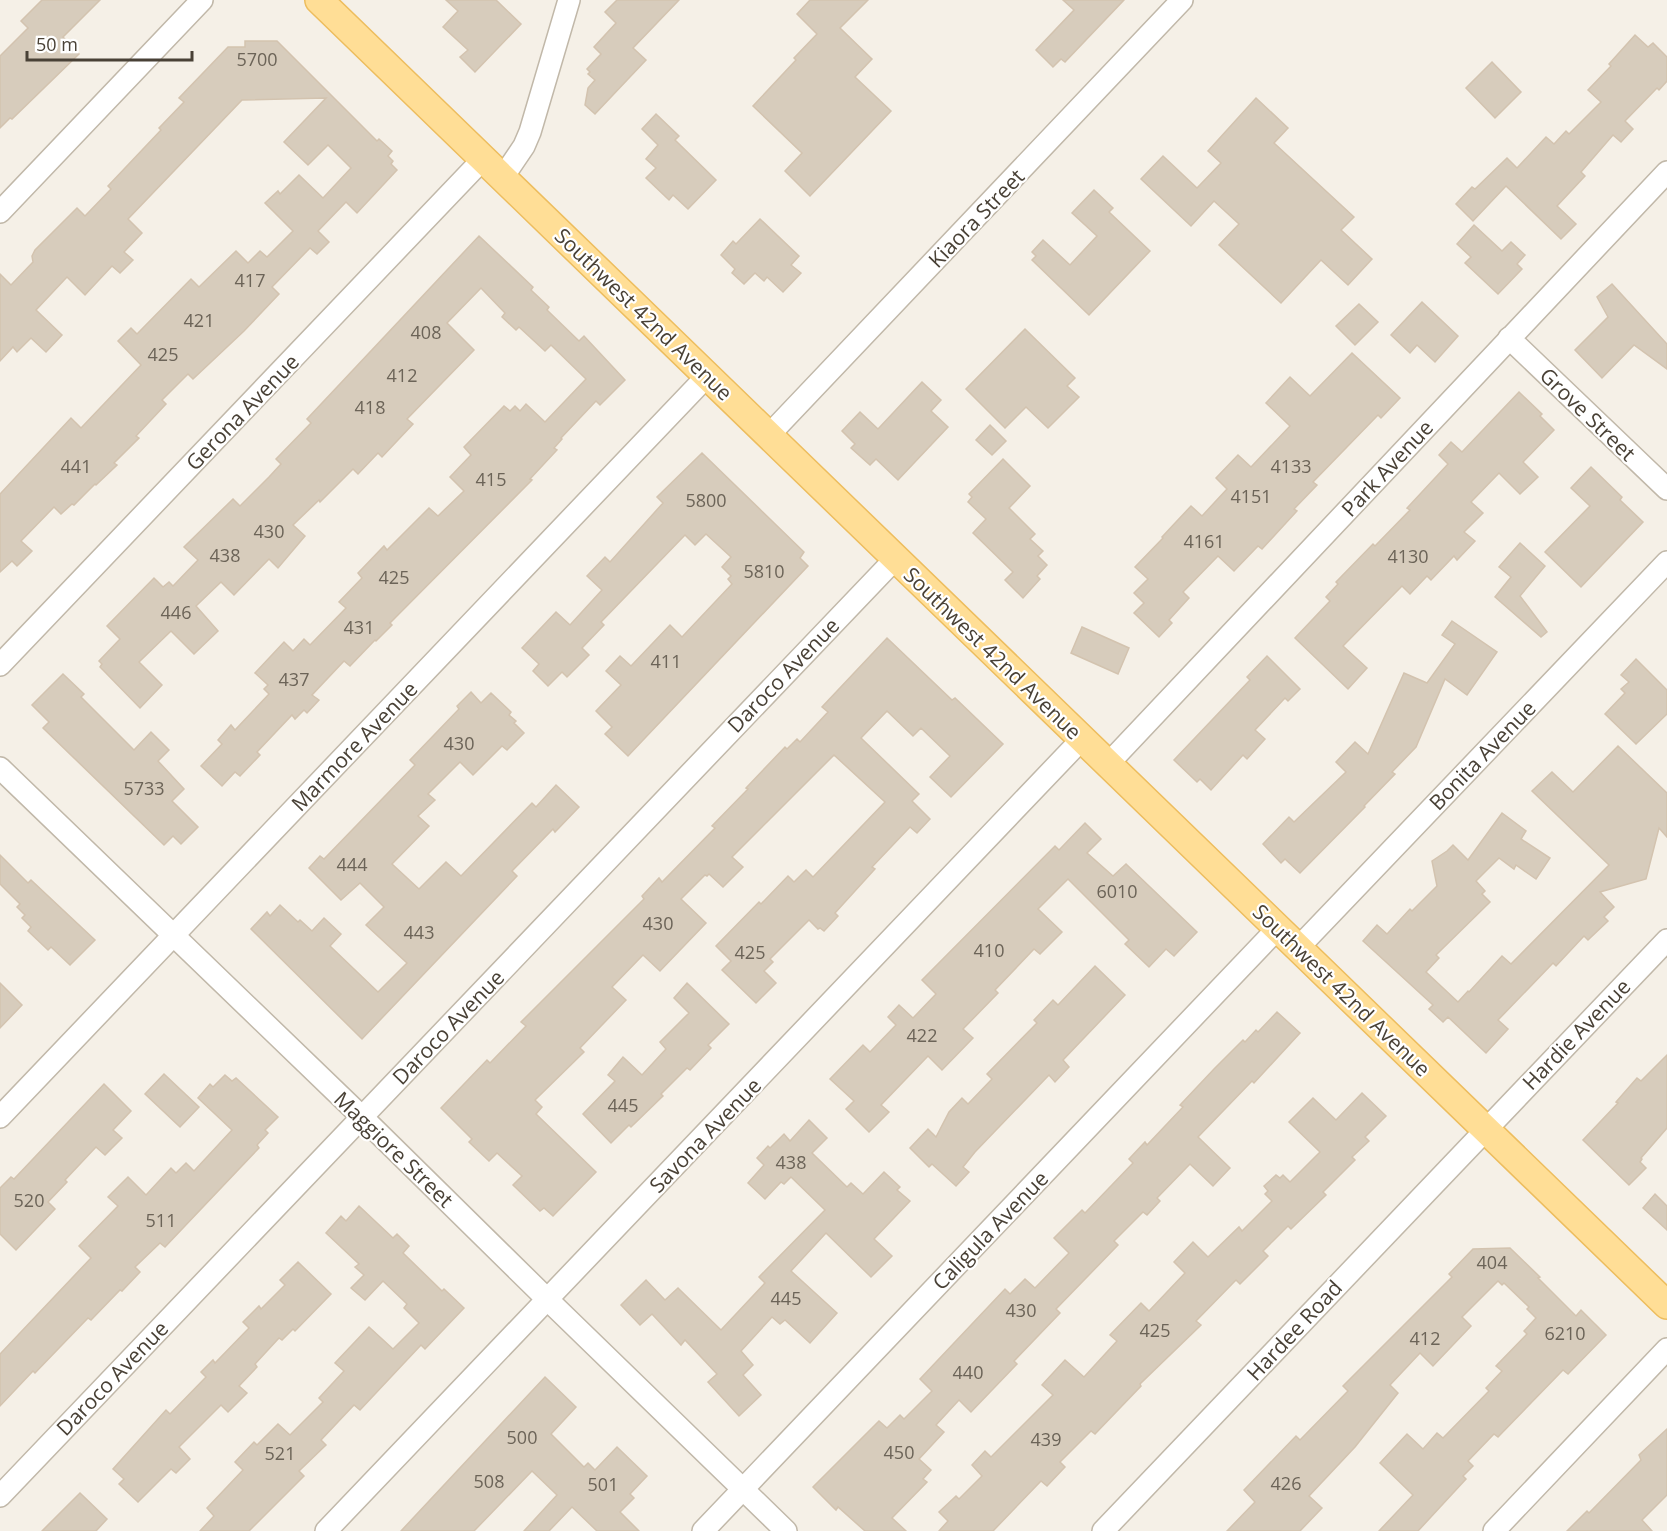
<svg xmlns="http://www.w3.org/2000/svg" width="1667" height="1531" font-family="'Open Sans',sans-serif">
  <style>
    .building { fill: #d7ccbc; stroke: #d3c3af; stroke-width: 1.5 }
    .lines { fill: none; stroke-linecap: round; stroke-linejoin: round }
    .minor-casing { stroke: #c1b8a9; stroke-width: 24 }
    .major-casing { stroke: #edbd5e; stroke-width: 30 }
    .minor { stroke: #fff; stroke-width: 21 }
    .major { stroke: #ffde96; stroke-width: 27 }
    .labels { text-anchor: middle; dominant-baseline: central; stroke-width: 4.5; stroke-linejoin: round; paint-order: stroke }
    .number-label { font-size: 18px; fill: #6c6458 }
    .street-label { font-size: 21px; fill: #494136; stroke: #fff }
  </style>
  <rect width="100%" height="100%" fill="#f5f0e7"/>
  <g class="building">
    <path d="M42 0H100L63 37 79 54 12 119 10 118 0 128V56L28 28 21 21Z"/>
    <path d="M446 0H496L521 24 475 72 460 57 468 50 443 27 458 11Z"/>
    <path d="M617 0H679L633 48 646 60 595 114 585 105 588 88 595 80 588 74 590 72 587 69 601 54 594 47 616 23 605 12Z"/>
    <path d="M810 0H868L840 28 872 59 855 77 891 111 810 196 785 171 802 153 753 106 796 60 794 58 817 34 797 14Z"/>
    <path d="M1063 0H1124L1065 62 1061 59 1053 67 1036 50 1074 10Z"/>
    <path d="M1635 35 1648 47 1653 43 1667 57V81L1659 90 1657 88 1625 121 1633 129 1621 142 1613 135 1581 172 1585 176 1557 206 1576 224 1561 239 1506 186 1473 221 1456 204 1472 187 1475 189 1507 158 1517 168 1546 137 1554 144 1566 131 1569 134 1601 102 1588 90 1611 66 1609 64Z"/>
    <path d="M245 41H277L377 141 379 139 392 151 388 156 393 161 391 164 397 170 357 213 346 202 318 231 329 242 317 254 310 248 272 287 279 294 244 331 193 379 188 374 162 400 166 404 136 436 139 438 114 463 117 465 96 485 95 484 74 505 72 504 61 514 54 507 21 541 32 551 17 566 12 561 0 572V494L71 418 81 428 141 365 118 341 131 328 137 334 191 279 199 287 236 251 248 263 260 251 267 257 293 231 265 203 278 191 280 194 299 175 323 198 351 168 328 145 308 165 284 142 326 98 242 100 128 219 142 233 124 252 133 260 120 273 112 266 85 295 67 277 36 310 62 335 46 352 31 338 17 352 13 347 0 361V274L11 285 33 262 32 256 35 250 77 208 85 216 111 189 108 186 161 130 159 128 184 102 179 98 228 47H245Z"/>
    <path d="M1492 62 1521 92 1495 118 1466 88Z"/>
    <path d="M1256 98 1288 128 1274 143 1354 217 1341 230 1372 259 1348 285 1321 260 1281 303 1219 245 1239 224 1214 201 1191 226 1141 179 1163 156 1197 188 1221 163 1208 151Z"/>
    <path d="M656 114 679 136 675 140 716 180 688 209 673 195 669 200 646 178 656 168 646 159 658 145 642 129Z"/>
    <path d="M1094 190 1113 208 1109 212 1150 251 1089 315 1032 260 1036 256 1032 252 1043 240 1070 265 1097 236 1072 213Z"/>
    <path d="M760 219 799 256 791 265 801 273 783 292 767 277 764 281 755 273 744 284 732 273 735 269 721 255 733 241 736 244Z"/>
    <path d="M1474 225 1502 251 1511 242 1525 255 1517 264 1522 269 1498 294 1465 263 1471 257 1457 244Z"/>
    <path d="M479 236 533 287 531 290 549 307 547 310 579 341 584 336 625 380 600 405 596 401 561 438 562 439 554 448 557 450 530 479 532 480 390 623 392 625 376 641 375 640 350 666 344 661 312 695 319 700 307 713 304 710 295 719 292 715 257 752 260 755 240 776 235 772 222 786 201 766 222 744 218 740 231 725 235 730 269 694 264 689 268 685 255 673 284 642 293 651 304 639 310 645 346 608 339 602 362 578 358 573 384 546 387 550 429 508 438 516 464 491 450 477 471 455 464 447 504 406 510 411 515 406 520 411 526 404 545 422 586 379 551 345 545 351 519 327 516 330 502 317 505 313 481 288 447 323 474 350 407 419 413 424 382 457 378 453 358 474 353 469 320 502 319 500 293 525 305 536 278 568 269 559 234 595 221 582 196 606 218 631 194 654 171 631 139 662 162 685 140 708 100 667 102 664 99 661 120 639 107 626 154 578 163 587 169 582 173 586 198 560 184 547 233 499 240 506 269 477 281 464 276 459 311 423 307 419Z"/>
    <path d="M1612 284 1667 344V369L1634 345 1602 378 1575 350 1608 317 1597 297Z"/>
    <path d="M1422 302 1458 336 1435 362 1417 345 1410 353 1391 335Z"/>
    <path d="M1359 304 1378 322 1355 345 1336 326Z"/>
    <path d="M1025 329 1075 378 1067 386 1079 397 1048 428 1026 407 1005 428 966 389Z"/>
    <path d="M1352 353 1400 398 1381 418 1378 415 1313 482 1317 485 1294 509 1297 511 1262 549 1258 546 1234 571 1218 556 1183 592 1189 598 1169 620 1172 623 1159 637 1134 613 1144 603 1134 593 1148 579 1135 567 1163 538 1162 537 1191 506 1202 516 1227 489 1216 478 1238 455 1251 467 1290 426 1266 403 1290 377 1310 396Z"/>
    <path d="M922 382 941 400 931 411 948 427 898 480 876 459 870 465 851 448 855 444 842 431 860 412 878 429Z"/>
    <path d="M1519 392 1542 414 1540 416 1554 430 1523 462 1538 477 1520 494 1499 473 1471 502 1483 513 1464 532 1475 541 1457 560 1454 556 1431 580 1427 576 1410 594 1402 586 1343 646 1367 668 1348 689 1295 638 1330 601 1326 597 1338 584 1336 582 1373 544 1375 546 1410 510 1407 508 1448 464 1439 455 1451 442 1462 452Z"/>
    <path d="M990 425 1006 441 992 455 976 440Z"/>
    <path d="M702 453 804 552 800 558 808 566 628 756 605 734 612 727 596 711 621 685 606 671 620 656 631 666 670 625 682 637 732 584 728 579 731 576 722 567 731 557 706 534 695 545 685 535 601 622 604 625 582 648 589 655 567 677 562 672 548 686 533 671 539 664 522 648 556 612 570 625 602 590 587 576 605 557 610 562 663 503 657 497Z"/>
    <path d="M1003 459 1030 486 1009 508 1035 534 1030 539 1043 551 1038 556 1047 565 1037 576 1040 579 1023 598 1005 580 1013 572 973 533 986 519 968 502 972 497 969 494Z"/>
    <path d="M1591 467 1622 497 1620 500 1643 522 1581 587 1545 552 1590 506 1571 488Z"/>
    <path d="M1520 543 1545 566 1520 596 1547 632 1541 637 1495 597 1511 577 1499 567Z"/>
    <path d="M1452 621 1497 652 1467 695 1445 679 1416 747 1392 772 1395 774 1364 806 1365 807 1300 873 1285 859 1281 863 1263 844 1289 817 1294 822 1346 772 1336 762 1355 742 1368 754 1404 673 1427 683 1455 644 1442 635Z"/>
    <path d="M1082 627 1129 648 1118 674 1071 653Z"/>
    <path d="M887 638 952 700 955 698 1003 744 951 797 930 777 950 756 921 728 913 736 887 711 861 738 919 794 912 801 930 819 917 833 910 827 872 867 875 869 835 913 838 916 824 931 820 928 818 929 809 920 770 959 773 962 764 971 776 983 756 1003 722 970 731 961 716 946 759 902 761 904 788 876 794 882 806 870 813 877 885 802 834 755 732 857 743 867 723 887 709 874 707 876 705 875 681 899 706 923 660 971 643 955 612 987 626 1000 580 1048 584 1052 535 1100 542 1107 536 1114 596 1172 553 1216 544 1208 540 1211 513 1185 522 1176 497 1153 489 1161 469 1142 472 1139 441 1108 487 1060 490 1063 526 1026 521 1022 644 899 642 896 659 878 662 882 715 828 712 826 748 789 746 788 785 747 787 749 797 739 800 742 828 712 822 707Z"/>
    <path d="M1267 656 1300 689 1288 701 1285 698 1255 730 1265 739 1247 759 1243 755 1211 790 1200 779 1197 782 1174 760 1250 680 1247 677Z"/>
    <path d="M1636 659 1667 690V714L1636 744 1605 714 1625 693 1621 689 1629 682 1621 675Z"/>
    <path d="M63 674 84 694 81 697 134 750 151 732 169 750 158 761 184 789 172 801 198 827 181 844 173 836 164 845 43 728 49 722 32 705Z"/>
    <path d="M471 692 481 703 491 693 511 712 509 715 516 721 514 723 524 733 507 750 502 746 473 775 460 762 428 794 435 800 418 816 429 826 392 864 419 889 446 862 461 876 532 803 536 807 556 785 579 807 555 832 553 829 512 871 517 876 362 1039 251 929 267 912 270 916 280 905 298 922 300 920 312 931 324 918 341 934 330 946 378 992 407 963 366 925 384 907 360 883 341 900 309 868 320 856 324 859 415 765 410 760 459 709 457 706Z"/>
    <path d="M1618 746 1667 793V837L1659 828 1646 879 1600 892 1614 907 1604 917 1608 921 1588 940 1584 936 1556 966 1553 963 1498 1020 1508 1029 1486 1053 1448 1017 1443 1022 1429 1009 1433 1005 1363 941 1377 925 1387 934 1410 909 1412 911 1437 886 1432 861 1447 851 1453 845 1468 860 1502 813 1526 831 1521 839 1550 858 1536 879 1516 865 1514 869 1499 858 1476 881 1485 891 1482 894 1490 902 1436 955 1439 958 1426 972 1458 1002 1468 991 1469 992 1502 956 1511 964 1609 865 1532 791 1552 772 1573 792Z"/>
    <path d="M1085 823 1101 839 1087 853 1113 876 1126 864 1197 932 1174 956 1166 949 1149 967 1125 944 1129 940 1068 879 1038 909 1062 932 1040 954 1034 949 995 990 998 993 963 1029 973 1038 942 1070 928 1056 881 1105 889 1112 869 1132 846 1109 854 1101 830 1079 863 1045 870 1052 896 1025 888 1017 899 1005 913 1018 936 994 922 980 1055 846 1059 850Z"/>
    <path d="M0 855 28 883 31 880 95 940 70 965 51 947 48 950 28 931 31 927 22 918 25 915 17 907 20 904 0 884Z"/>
    <path d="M1095 966 1125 995 1063 1060 1069 1067 1055 1082 1049 1075 975 1152 963 1167 969 1172 956 1186 932 1164 929 1167 910 1148 928 1129 936 1137 949 1112 962 1098 968 1104 992 1079 987 1074 1037 1023 1034 1020 1053 1000 1058 1005Z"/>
    <path d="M0 983 22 1005 0 1028Z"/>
    <path d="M687 983 729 1024 708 1045 711 1048 690 1070 687 1068 661 1094 663 1096 631 1127 629 1125 611 1143 583 1114 615 1081 608 1075 623 1057 642 1075 666 1049 660 1042 689 1013 674 998Z"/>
    <path d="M1277 1012 1300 1033 1254 1083 1252 1081 1198 1137 1230 1168 1213 1186 1190 1164 1157 1198 1160 1201 1147 1215 1143 1212 1114 1241 1118 1245 1056 1309 1060 1313 1014 1361 1017 1364 971 1412 959 1400 936 1425 944 1432 919 1459 931 1470 923 1479 927 1482 892 1518 906 1531H865L838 1507 836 1510 813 1487 879 1421 887 1428 900 1415 904 1419 932 1391 920 1379 1005 1289 1010 1294 1025 1279 1035 1288 1069 1253 1054 1238 1082 1210 1085 1213 1133 1163 1129 1159 1145 1142 1147 1145 1183 1107 1180 1105 1214 1069 1243 1040 1245 1042 1256 1030 1258 1032Z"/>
    <path d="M1667 1055V1128L1641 1158 1642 1159 1640 1162 1646 1168 1629 1185 1583 1140 1618 1103 1616 1102 1637 1078 1641 1081Z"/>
    <path d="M164 1074 199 1107 180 1127 145 1094Z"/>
    <path d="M225 1075 232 1081 236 1078 278 1117 265 1130 268 1133 257 1145 259 1148 165 1247 160 1243 135 1267 140 1272 122 1291 120 1290 91 1320 88 1318 35 1373 33 1371 0 1406V1354L91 1258 79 1246 118 1206 108 1197 128 1177 146 1195 171 1168 176 1173 186 1163 194 1171 232 1130 198 1098 210 1084 213 1087Z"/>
    <path d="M104 1084 131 1111 113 1130 122 1138 105 1155 96 1147 65 1180 67 1182 48 1202 55 1209 16 1250 0 1234V1188L11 1177 14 1179Z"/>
    <path d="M1362 1093 1386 1116 1365 1137 1369 1141 1352 1157 1355 1160 1323 1192 1326 1195 1291 1229 1288 1226 1263 1251 1268 1256 1240 1284 1236 1280 1196 1321 1201 1325 1140 1384 1141 1386 1095 1434 1091 1431 1060 1462 1065 1467 1047 1486 1041 1481 993 1531H939L948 1521 939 1512 956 1496 959 1499 982 1476 972 1465 985 1451 991 1457 1053 1395 1042 1385 1065 1360 1084 1377 1117 1341 1110 1335 1141 1303 1149 1311 1185 1273 1174 1262 1193 1242 1208 1257 1239 1227 1242 1231 1272 1201 1265 1194 1268 1191 1264 1186 1276 1175 1280 1178 1283 1175 1290 1182 1320 1152 1289 1122 1313 1098 1336 1120Z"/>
    <path d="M809 1120 827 1138 812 1153 847 1187 851 1183 863 1194 884 1172 900 1187 897 1190 910 1201 874 1239 892 1256 871 1277 826 1233 791 1271 837 1313 810 1343 785 1320 780 1324 772 1317 741 1351 753 1365 743 1375 761 1395 739 1416 708 1382 717 1374 685 1340 681 1345 652 1314 640 1325 621 1305 646 1280 665 1300 678 1288 721 1330 765 1283 759 1277 825 1210 791 1177 784 1184 781 1182 765 1199 748 1183 764 1165 757 1158 768 1146 770 1148 784 1134 790 1141Z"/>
    <path d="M1655 1194 1667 1206V1230L1643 1208Z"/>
    <path d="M359 1206 393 1238 397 1234 409 1246 403 1253 442 1291 444 1289 464 1308 425 1349 421 1345 360 1410 354 1405 321 1440 326 1445 299 1471 304 1476 249 1531H200L214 1516 207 1508 243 1470 235 1462 254 1442 257 1445 278 1424 290 1435 323 1402 319 1398 344 1371 335 1363 369 1327 393 1349 419 1323 404 1308 407 1304 383 1281 365 1300 351 1288 364 1275 355 1267 359 1264 326 1233 341 1216 346 1221Z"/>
    <path d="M1510 1248 1540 1277 1538 1278 1576 1316 1581 1310 1606 1335 1568 1374 1563 1370 1498 1437 1494 1434 1468 1461 1473 1466 1463 1476 1466 1479 1418 1531H1379L1413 1495 1380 1463 1407 1434 1423 1449 1437 1433 1443 1438 1489 1391 1486 1388 1502 1371 1496 1366 1527 1334 1524 1331 1536 1318 1527 1309 1529 1307 1504 1283 1502 1285 1498 1281 1462 1317 1471 1326 1433 1366 1420 1353 1390 1385 1398 1393 1355 1447 1309 1496 1322 1508 1300 1531H1227L1255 1502 1244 1490 1296 1436 1300 1440 1348 1391 1343 1386 1452 1277 1449 1274 1473 1249Z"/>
    <path d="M298 1262 331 1294 295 1331 293 1329 282 1340 279 1338 255 1364 257 1367 239 1386 247 1393 228 1412 221 1405 179 1447 190 1459 176 1473 171 1469 138 1502 119 1484 124 1479 113 1469 166 1410 170 1414 206 1377 201 1372 213 1360 215 1363 249 1328 243 1322 259 1306 261 1309 285 1285 280 1280Z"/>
    <path d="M545 1377 576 1407 551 1434 584 1467 588 1463 595 1470 617 1447 647 1476 630 1494 634 1498 620 1512 639 1531H597L572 1507 549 1531H524L557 1495 532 1471 474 1531H401Z"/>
    <path d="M1667 1429V1495L1642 1520 1652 1531H1567L1587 1511 1589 1513 1641 1460 1639 1455Z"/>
    <path d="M80 1493 107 1519 96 1531H42Z"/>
  </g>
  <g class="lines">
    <g class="minor-casing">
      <g id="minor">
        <path d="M503 177 524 146 530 132 569 0"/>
        <path d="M0 212 202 0"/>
        <path d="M1509 338 1667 489"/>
        <path d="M769 435 1182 0"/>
        <path d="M0 665 484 158"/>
        <path d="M1108 764 1667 172"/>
        <path d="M0 768 362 1117 548 1300 786 1531"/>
        <path d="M1298 948 1667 562"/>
        <path d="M0 1117 708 375"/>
        <path d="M0 1496 896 558"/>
        <path d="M326 1531 1082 739"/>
        <path d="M703 1531 1278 928"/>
        <path d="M1103 1531 1667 940"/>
        <path d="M1494 1531 1667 1349"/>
      </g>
    </g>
    <g class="major-casing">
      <path id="major" d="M319 0 1667 1305"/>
    </g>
    <use href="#minor" class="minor"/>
    <use href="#major" class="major"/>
  </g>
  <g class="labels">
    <g class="number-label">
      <text x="257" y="59">5700</text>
      <text x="250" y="280">417</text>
      <text x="199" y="320">421</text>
      <text x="426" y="332">408</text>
      <text x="163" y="354">425</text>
      <text x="402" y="375">412</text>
      <text x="370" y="407">418</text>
      <text x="76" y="466">441</text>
      <text x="1291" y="466">4133</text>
      <text x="491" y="479">415</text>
      <text x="1251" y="496">4151</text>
      <text x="706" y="500">5800</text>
      <text x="269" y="531">430</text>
      <text x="1204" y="541">4161</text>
      <text x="225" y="555">438</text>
      <text x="1408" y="556">4130</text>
      <text x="764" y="571">5810</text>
      <text x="394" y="577">425</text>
      <text x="176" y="612">446</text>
      <text x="359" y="627">431</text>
      <text x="666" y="661">411</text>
      <text x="294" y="679">437</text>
      <text x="459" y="743">430</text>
      <text x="144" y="788">5733</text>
      <text x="352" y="864">444</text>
      <text x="1117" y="891">6010</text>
      <text x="658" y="923">430</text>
      <text x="419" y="932">443</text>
      <text x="989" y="950">410</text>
      <text x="750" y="952">425</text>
      <text x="922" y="1035">422</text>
      <text x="623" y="1105">445</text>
      <text x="791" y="1162">438</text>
      <text x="29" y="1200">520</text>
      <text x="161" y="1220">511</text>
      <text x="1492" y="1262">404</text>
      <text x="786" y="1298">445</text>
      <text x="1021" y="1310">430</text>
      <text x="1155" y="1330">425</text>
      <text x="1565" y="1333">6210</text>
      <text x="1425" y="1338">412</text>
      <text x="968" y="1372">440</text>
      <text x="522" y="1437">500</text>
      <text x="1046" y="1439">439</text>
      <text x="899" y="1452">450</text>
      <text x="280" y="1453">521</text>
      <text x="489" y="1481">508</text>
      <text x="1286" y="1483">426</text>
      <text x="603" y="1484">501</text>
    </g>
    <g class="street-label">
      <text transform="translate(976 218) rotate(-46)">Kiaora Street</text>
      <text transform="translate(644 314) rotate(44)">Southwest 42nd Avenue</text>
      <text transform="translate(242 412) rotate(-46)">Gerona Avenue</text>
      <text transform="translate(1588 414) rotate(44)">Grove Street</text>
      <text transform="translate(1387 468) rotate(-47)">Park Avenue</text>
      <text transform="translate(993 653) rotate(44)">Southwest 42nd Avenue</text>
      <text transform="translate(783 675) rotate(-46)">Daroco Avenue</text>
      <text transform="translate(354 746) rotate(-46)">Marmore Avenue</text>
      <text transform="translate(1482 755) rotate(-46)">Bonita Avenue</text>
      <text transform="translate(1342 990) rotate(44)">Southwest 42nd Avenue</text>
      <text transform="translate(448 1027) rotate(-46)">Daroco Avenue</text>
      <text transform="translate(1576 1034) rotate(-46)">Hardie Avenue</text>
      <text transform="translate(705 1135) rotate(-46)">Savona Avenue</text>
      <text transform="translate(394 1149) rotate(44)">Maggiore Street</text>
      <text transform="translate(990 1230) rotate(-46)">Caligula Avenue</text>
      <text transform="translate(1294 1330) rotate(-47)">Hardee Road</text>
      <text transform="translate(112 1378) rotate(-46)">Daroco Avenue</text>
    </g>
  </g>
  <path d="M27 51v9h165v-9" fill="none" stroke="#494136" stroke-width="3"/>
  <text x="36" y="51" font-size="18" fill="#494136" stroke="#ffffff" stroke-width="4.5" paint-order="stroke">50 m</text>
</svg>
